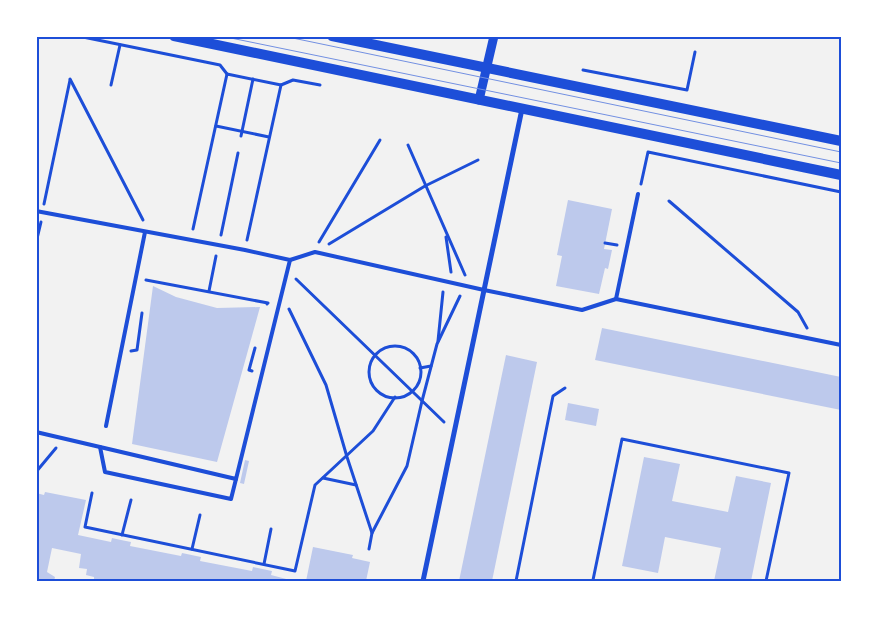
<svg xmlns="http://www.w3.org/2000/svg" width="877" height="617" font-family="Roboto,sans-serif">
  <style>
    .building { fill: #bdc9ec }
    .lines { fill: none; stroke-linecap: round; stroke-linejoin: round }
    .path { stroke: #1d4ed8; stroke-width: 3 }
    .service { stroke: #1d4ed8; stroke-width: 4 }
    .minor { stroke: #1d4ed8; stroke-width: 5 }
    .tertiary { stroke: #1d4ed8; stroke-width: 9 }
    .secondary { stroke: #1d4ed8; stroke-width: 10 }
    .tram { stroke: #7290e2; stroke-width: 1 }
    .neatline { fill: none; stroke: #1d4ed8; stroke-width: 2 }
  </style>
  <rect width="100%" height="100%" fill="#f2f2f2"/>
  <g class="building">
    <path d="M568 200 612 209 604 249 612 250 608 269 605 268 599 294 556 286 562 256 557 255Z"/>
    <path d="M153 286 176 297 217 308 260 307 217 462 132 444Z"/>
    <path d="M602 328 841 377V410L595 360Z"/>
    <path d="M506 355 537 362 492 581H459Z"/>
    <path d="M568 403 599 409 596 426 565 420Z"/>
    <path d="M644 457 680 464 672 501 728 512 736 476 771 483 751 581H714L721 548 665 537 658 573 622 566Z"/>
    <path d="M245 460 249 461 244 484 240 483Z"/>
    <path d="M45 492 86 500 78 535 111 542 112 538 121 540 131 542 130 546 181 556 182 553 201 557 200 561 252 571 253 567 272 571 271 575 294 581H94V577L86 575 87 569 79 568 81 554 52 548 47 572 55 577 54 581H36V493L44 495Z"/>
    <path d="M313 547 353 555 352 558 370 562 366 581H306Z"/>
  </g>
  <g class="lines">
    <g class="path">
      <path d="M78 36 220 65 227 74"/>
      <path d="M583 70 687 90 695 52"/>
      <path d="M70 79 143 220"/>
      <path d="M111 85 120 45"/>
      <path d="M281 85 293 80 320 85"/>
      <path d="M216 126 269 137"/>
      <path d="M241 136 253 79"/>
      <path d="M408 145 465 275"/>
      <path d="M641 184 648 152 841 192"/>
      <path d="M669 201 798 312 807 328"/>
      <path d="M44 204 70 80"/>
      <path d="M193 229 227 74 281 85 247 240"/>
      <path d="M221 235 238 153"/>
      <path d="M446 237 451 272"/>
      <path d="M319 242 380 140"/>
      <path d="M36 243 41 222"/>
      <path d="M605 243 617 245"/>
      <path d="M329 244 425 186 478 160"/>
      <path d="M296 279 444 422"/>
      <path d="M146 280 268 303 267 304"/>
      <path d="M209 291 216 256"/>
      <path d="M289 309 326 385 347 457 372 533 369 549"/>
      <path d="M438 341 443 292"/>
      <circle cx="395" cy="372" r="26"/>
      <path d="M131 351 137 350 142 313"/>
      <path d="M420 368 431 366"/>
      <path d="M252 371 249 370 255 348"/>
      <path d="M36 472 56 448"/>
      <path d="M323 478 356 485"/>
      <path d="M92 493 85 527 295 571 315 485 373 431 395 397"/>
      <path d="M372 533 407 466 422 401 437 344 460 296"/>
      <path d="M122 535 131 500"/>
      <path d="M192 549 200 515"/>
      <path d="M264 564 271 529"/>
      <path d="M516 581 553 396 565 388"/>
      <path d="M599 581 593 580 622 439 789 473 766 581"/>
    </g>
    <g class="service">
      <path d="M837 36 841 37"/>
      <path d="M36 211 245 250 290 260 236 479 100 447"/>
      <path d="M290 260 315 252 484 290 582 310 616 299 841 345"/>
      <path d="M616 299 638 194"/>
      <path d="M106 426 145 232"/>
      <path d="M36 432 100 447 105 472 231 499 236 479"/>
    </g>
    <path class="minor" d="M423 581 522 109"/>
    <path class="tertiary" d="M479 100 494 36"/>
    <g class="secondary">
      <path d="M174 36 841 175"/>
      <path d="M332 36 841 141"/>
    </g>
    <g class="tram">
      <path d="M221 36 841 163"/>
      <path d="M283 36 841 152"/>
    </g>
  </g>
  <rect width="877" height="617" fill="none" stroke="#ffffff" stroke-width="75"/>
  <rect x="38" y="38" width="802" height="542" class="neatline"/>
</svg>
